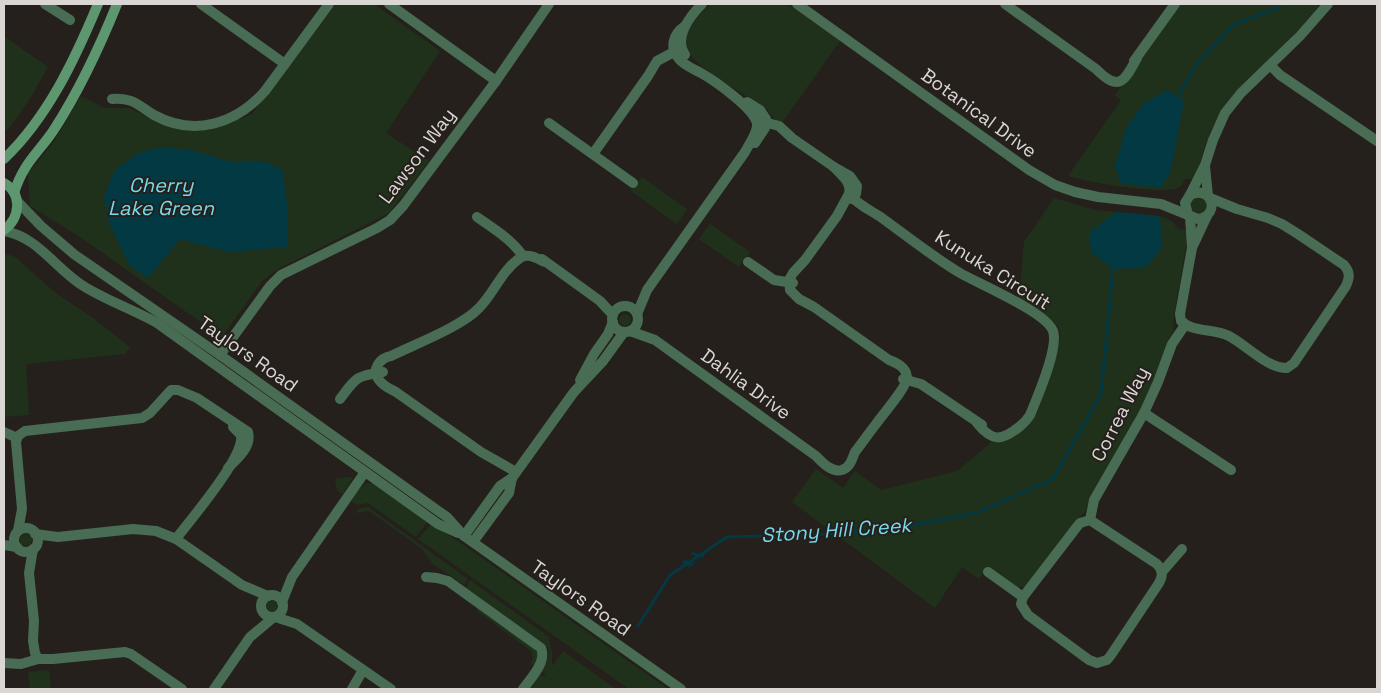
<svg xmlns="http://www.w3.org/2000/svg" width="1381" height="693" font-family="'Space Grotesk',sans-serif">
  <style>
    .green { fill: #20311b }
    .water { fill: #033942 }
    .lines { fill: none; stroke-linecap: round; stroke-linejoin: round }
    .stream { stroke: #033942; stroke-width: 3 }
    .minor { stroke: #486c54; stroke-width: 10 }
    .tertiary { stroke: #486c54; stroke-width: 10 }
    .secondary { stroke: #5c9770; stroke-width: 10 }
    .labels { text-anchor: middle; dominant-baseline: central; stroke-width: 4; stroke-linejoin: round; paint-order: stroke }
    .street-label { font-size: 19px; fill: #d9d6d3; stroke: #25201c }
    .water-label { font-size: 20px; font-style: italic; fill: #76daec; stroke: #25201c }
  </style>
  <rect width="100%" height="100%" fill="#25201c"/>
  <g class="green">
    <path d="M336 4H374L440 51 386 133 429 161 389 213 278 269 262 281 222 337 80 237 30 206 28 173 53 143 81 96 105 108H129L175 129H215L252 114Z"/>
    <path d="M711 4H788L840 41 781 124C774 120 771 113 765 108 748 95 689 66 686 46 683 31 700 13 711 4Z"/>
    <path d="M1181 4H1321L1293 36 1229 100 1210 132 1194 179H1185C1183 183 1182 186 1178 188 1164 195 1085 182 1068 176L1121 100 1115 95Z"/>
    <path d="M4 36 48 67C35 90 22 114 4 133Z"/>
    <path d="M642 177 687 209 677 224 631 191Z"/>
    <circle cx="1199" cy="205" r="8"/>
    <path d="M1054 198 1095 210 1160 216 1172 221 1178 229 1187 230V240L1174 316 1173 331 1168 340 1159 369 1141 410 1089 500 1085 512 1078 519 1028 584 1023 587H1016L987 567 979 579 962 567 935 608 792 502 816 469 843 488 855 471 881 490 957 471 987 446 993 440 1017 434 1031 422C1039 402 1064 348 1059 329 1056 320 1028 303 1019 299L1024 242Z"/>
    <path d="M710 224 750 252 739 267 699 239Z"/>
    <path d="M4 253 15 257 57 294 93 318 130 347 125 354 26 364 29 415 4 417Z"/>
    <circle cx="625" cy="320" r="6"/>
    <path d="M350 477H353L343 494 337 491 335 479Z"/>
    <path d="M367 483H374L427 522 416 537 368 503 357 505 352 502V500L358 490Z"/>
    <path d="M368 507 468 579 464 585 433 564 421 548 369 511 355 513 358 509Z"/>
    <path d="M432 523 668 689H629L418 539Z"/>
    <circle cx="26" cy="540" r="6"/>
    <path d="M470 580 549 637 552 653V666L563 651 616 689H529L539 674 544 677 546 675 541 670C547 663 551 657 547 647L466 588Z"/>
    <circle cx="272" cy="606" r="5.5"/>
    <path d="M477 608 534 647 538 654 534 666 531 664 533 658 531 651 476 610Z"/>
    <path d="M49 670 51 689H30L28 672Z"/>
  </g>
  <g class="water">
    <path d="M1167 90 1184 101 1171 170 1161 188 1120 183 1115 166 1126 128 1144 103Z"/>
    <path d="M163 147 191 150 228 161 267 162 283 170 288 214 287 247 228 252 180 239 148 278 129 265 109 223 104 196 115 170 138 153Z"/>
    <path d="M1116 212 1160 216 1162 248 1145 268 1113 269 1091 252 1089 233Z"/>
    <path d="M692 551 697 554 706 552 702 559 701 556 697 555 696 559 690 563 698 562V563H695L688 569 689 566 681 562 686 560 689 561H692L696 556 691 554Z"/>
  </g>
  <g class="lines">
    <g class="stream">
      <path d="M1177 97 1198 62 1234 24 1278 8 1282 4"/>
      <path d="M638 626 670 575 727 537 809 535 892 529 976 513 1053 479 1101 394 1113 269"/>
    </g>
    <g class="minor">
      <path d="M45 4 70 20"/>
      <path d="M201 4 285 64"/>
      <path d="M389 4 496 81"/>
      <path d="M797 4 1029 170 1055 185 1075 192 1098 197 1161 204 1198 219C1222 215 1211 184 1190 195L1185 203 1188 214"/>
      <path d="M1005 4 1096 69C1119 92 1124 82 1137 58"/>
      <path d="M685 55C673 38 690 16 702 4"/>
      <path d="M1134 61 1175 4"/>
      <path d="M1271 66 1280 75 1377 141"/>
      <path d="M112 99C132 97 138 105 154 115 194 137 236 124 265 91L329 4"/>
      <path d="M747 102 760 110 766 119 765 128 755 143"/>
      <path d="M549 123 633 183"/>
      <path d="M757 124 768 123 779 126 792 138 834 167 850 176 857 186 856 194 852 199"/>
      <path d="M593 154 648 76 657 61 672 53 683 52"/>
      <path d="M1205 166 1208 196"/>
      <path d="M849 194C858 205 870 210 882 218 908 237 933 257 960 273 979 284 1046 312 1053 331 1059 348 1037 398 1030 415 1027 420 1024 423 1019 427 1002 441 992 442 977 423"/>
      <path d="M1190 195 1205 165 1213 140 1225 113 1241 93 1300 36 1328 4"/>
      <path d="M1190 216 1192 248 1180 314 1181 321C1194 333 1213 328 1229 336 1245 344 1268 369 1287 368L1294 363 1346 286C1350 277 1350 272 1344 265L1298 234 1282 224 1268 218 1237 209 1210 198"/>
      <path d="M477 217C494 229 511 239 523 256"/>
      <path d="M1192 248 1207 216"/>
      <path d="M542 259 600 301 613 315"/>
      <path d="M748 262 774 280 793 283"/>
      <circle cx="625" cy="319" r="13"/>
      <path d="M637 314 647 290 745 152C749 144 758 132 757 124 755 109 715 81 701 73 694 69 685 66 679 59 669 48 673 34 685 26"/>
      <path d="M630 331 655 340 816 456C823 463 832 473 842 470 844 469 847 468 848 466 852 462 853 456 855 452 862 443 869 433 876 424 882 415 908 386 907 377 906 367 897 363 889 360L814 307 799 299 790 290 789 280 793 273 805 260 837 216 849 194C852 182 841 175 834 167"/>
      <path d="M220 355 270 286 281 275 377 228 390 220 403 206 496 81 549 4"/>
      <path d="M903 379 921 384 982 425"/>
      <path d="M580 380 594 354 608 334 613 322"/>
      <path d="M340 399C356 378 355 376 383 372"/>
      <path d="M1144 413 1231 470"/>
      <path d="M4 432 17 438"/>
      <path d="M516 472 481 452 396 392C390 389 383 386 379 380 371 369 380 358 391 356 415 344 461 327 479 308 494 293 502 270 520 258 528 252 538 259 545 262"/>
      <path d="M1090 520 1157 564C1163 571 1163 576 1159 583L1111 655 1107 660 1097 663 1089 660 1028 615 1021 604 1023 597 1076 528 1080 523Z"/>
      <path d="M1090 520 1094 500 1144 413 1158 382 1172 344 1185 325"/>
      <circle cx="26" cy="540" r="12"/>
      <path d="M18 531 22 509 16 442 18 436 25 431 142 418 150 413 171 390H178L197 398 248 432C252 447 237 459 228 468"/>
      <path d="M35 534 58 537 133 529 156 531 176 539 242 585 268 596"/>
      <path d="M464 536 500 486 512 478 574 392 603 361 624 332"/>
      <path d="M176 539C190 520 245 457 241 435L233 427"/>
      <path d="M473 542 509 493 512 478"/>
      <path d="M4 545 17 547"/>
      <path d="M33 549 29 573 34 621 33 641 35 653 38 659"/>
      <path d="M988 572 1023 597"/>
      <path d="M1162 572 1182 549"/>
      <path d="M426 577 437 578 448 581 541 648C547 662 531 678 523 689"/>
      <circle cx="272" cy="606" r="11"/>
      <path d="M282 602 292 577 365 472"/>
      <path d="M275 617 297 624 391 689"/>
      <path d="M4 663 21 664 38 659H53L125 652 131 654 182 689"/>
      <path d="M214 689 250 637 274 617"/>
      <path d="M352 689 363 670"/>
    </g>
    <g class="tertiary">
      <path d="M17 201 41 226 75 255 220 355 437 510 447 517 464 536 681 689"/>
      <path d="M4 231C39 237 56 270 85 287 108 301 134 310 157 323L438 524 458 533"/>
    </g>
    <g class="secondary">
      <path d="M4 159C48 117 75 59 98 4"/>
      <path d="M4 183C23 194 20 218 4 230"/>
      <path d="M14 193C24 161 39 153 55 128 80 89 100 46 117 4"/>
    </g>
  </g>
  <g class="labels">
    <g class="street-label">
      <text transform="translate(979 113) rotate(36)">Botanical Drive</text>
      <text transform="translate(417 156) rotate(-53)">Lawson Way</text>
      <text transform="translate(993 270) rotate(32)">Kunuka Circuit</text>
      <text transform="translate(248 354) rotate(35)">Taylors Road</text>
      <text transform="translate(746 384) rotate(36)">Dahlia Drive</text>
      <text transform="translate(1120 414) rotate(-63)">Correa Way</text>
      <text transform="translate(581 598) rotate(35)">Taylors Road</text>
    </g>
    <g class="water-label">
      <text x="161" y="185">Cherry<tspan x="161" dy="23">Lake Green</tspan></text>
      <text transform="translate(836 530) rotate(-4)">Stony Hill Creek</text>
    </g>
  </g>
  <rect width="1381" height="693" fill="none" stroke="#d9d6d3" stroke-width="10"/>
</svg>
